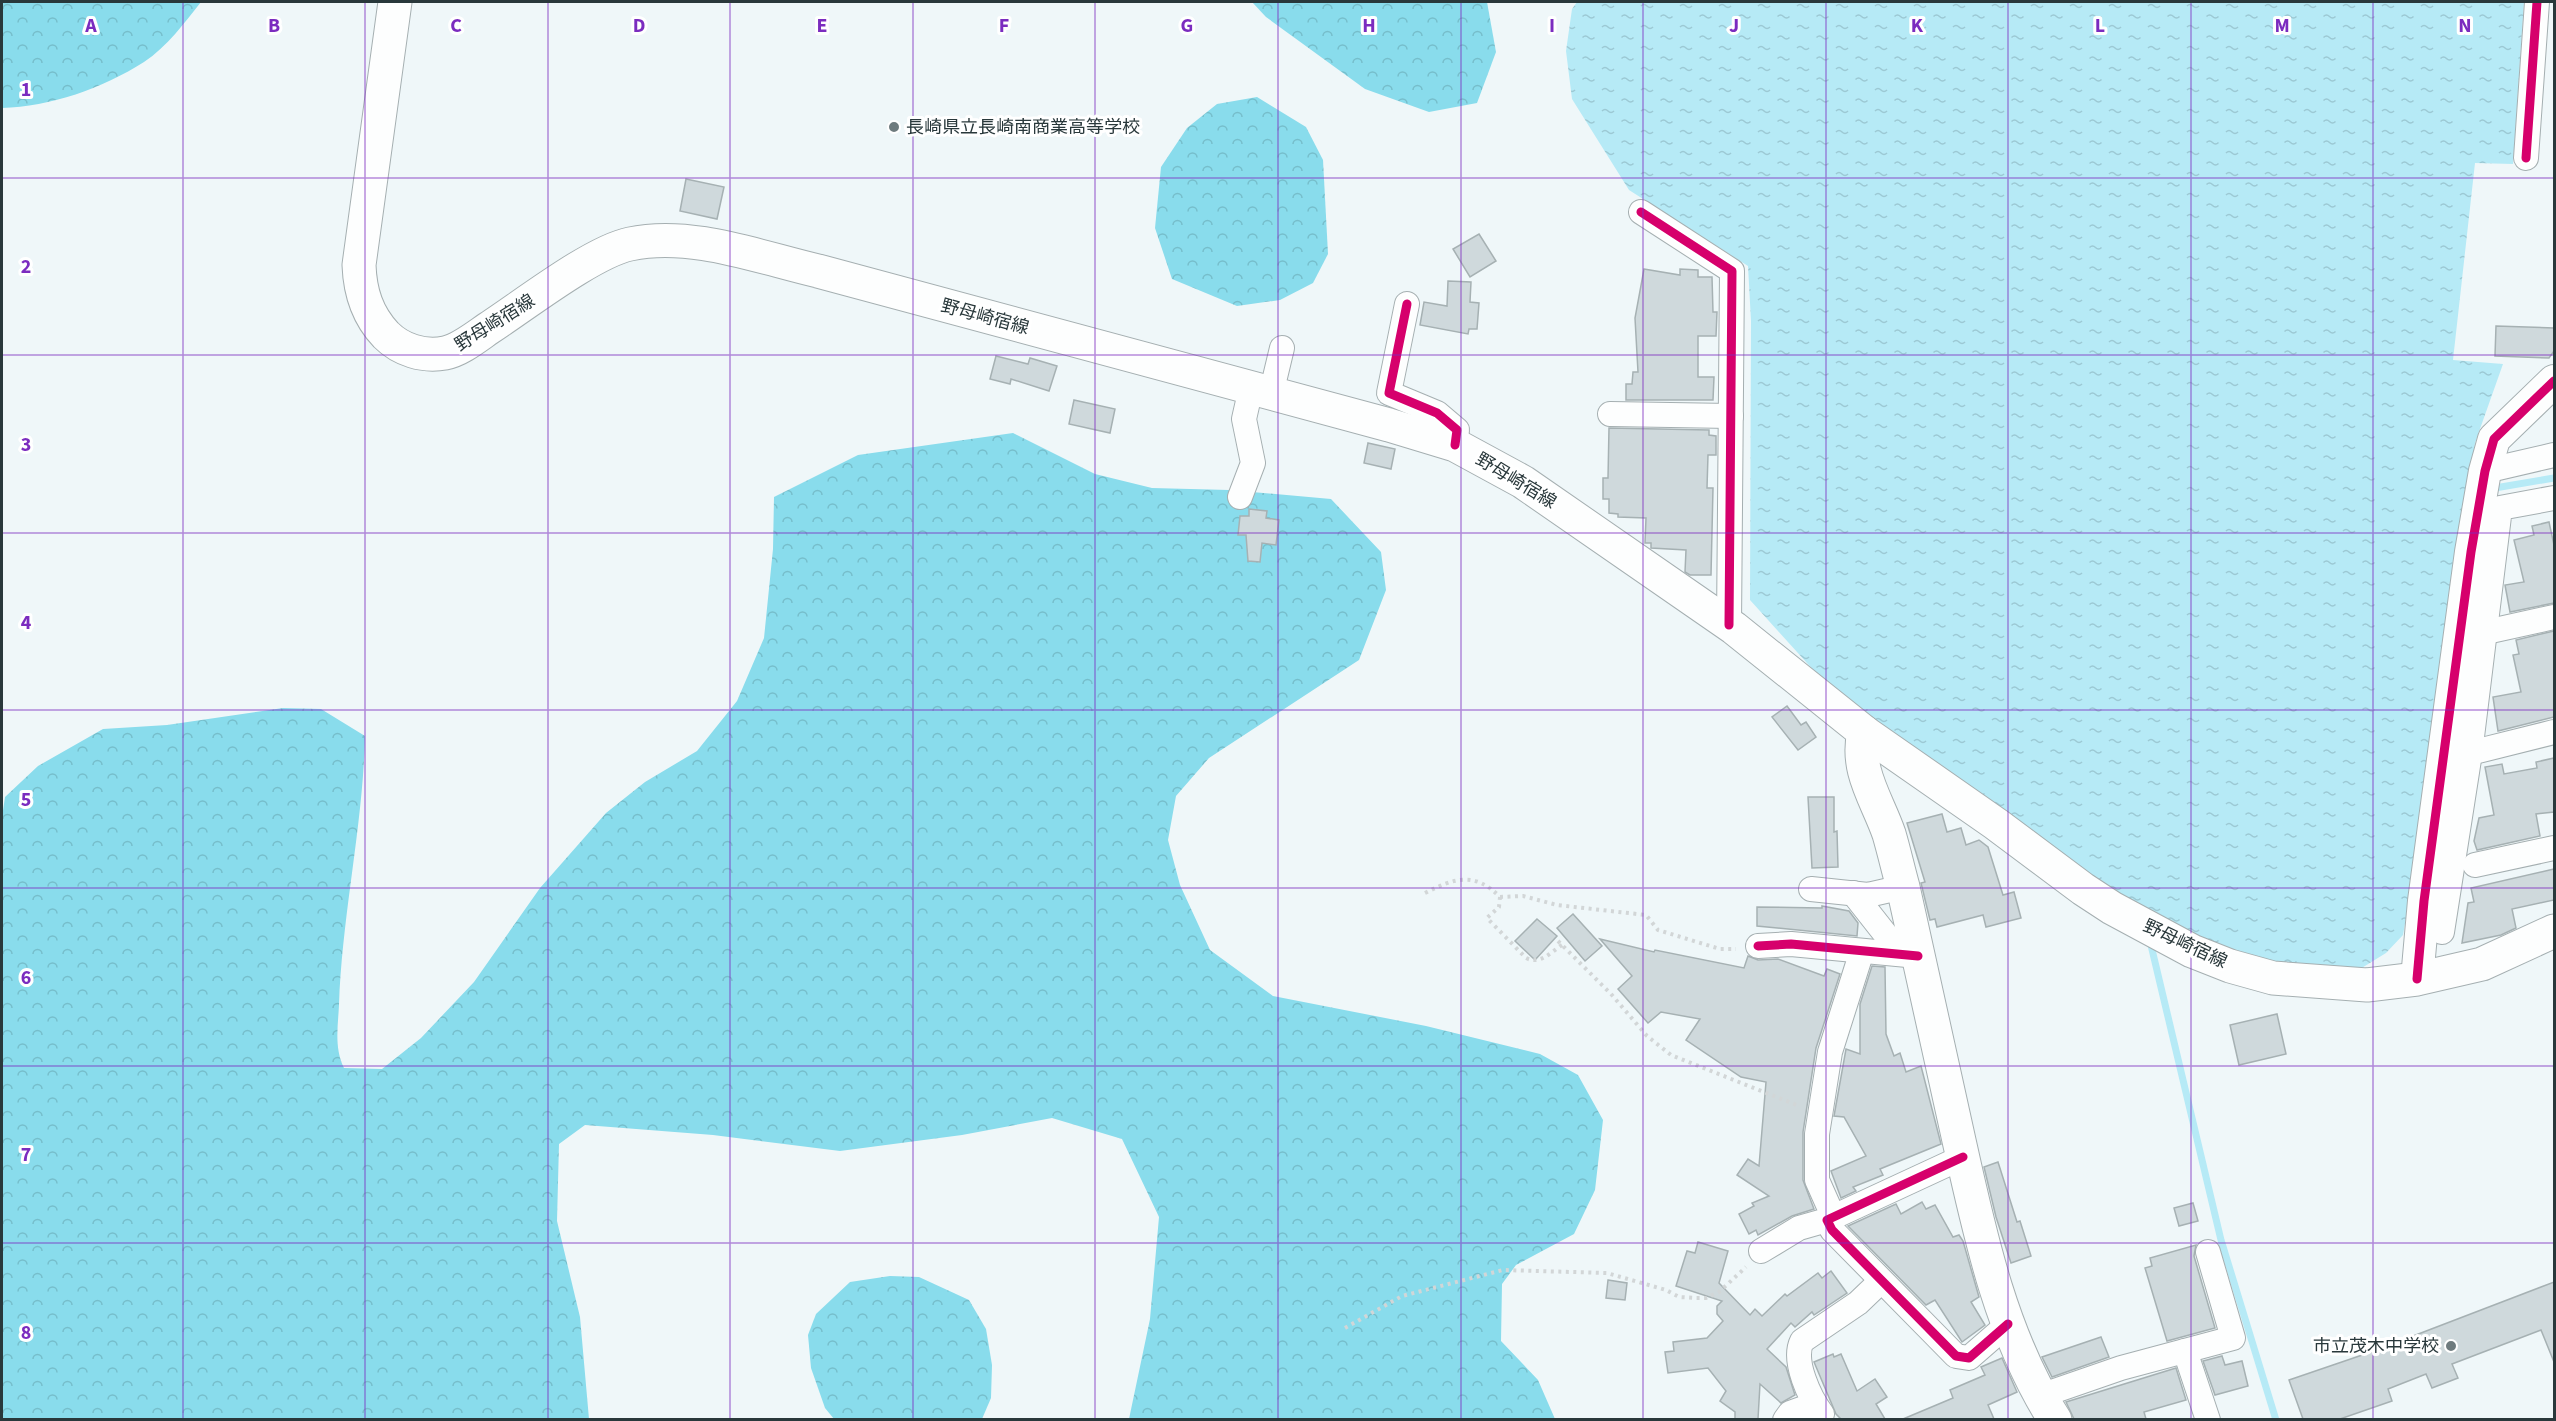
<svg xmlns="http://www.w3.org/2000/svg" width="2556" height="1421" font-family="'Source Sans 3','Noto Sans JP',sans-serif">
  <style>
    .forest { fill: url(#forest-crowns) }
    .water { fill: url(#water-ripples) }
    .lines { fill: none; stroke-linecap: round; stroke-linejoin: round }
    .stream { stroke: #b6eaf6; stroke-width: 7 }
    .building { fill: #cfd9dc; stroke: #a6b1b3; stroke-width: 1.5 }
    .minor-casing { stroke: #a5afb1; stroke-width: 26 }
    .tertiary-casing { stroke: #a5afb1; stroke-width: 34 }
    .primary-casing { stroke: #a5afb1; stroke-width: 35 }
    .path { stroke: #d2d6d7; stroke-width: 4; stroke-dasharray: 3 4.5; stroke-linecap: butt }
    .minor { stroke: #fdfefe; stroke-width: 24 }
    .tertiary { stroke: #fdfefe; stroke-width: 32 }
    .primary { stroke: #fdfefe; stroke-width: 33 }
    .cycleway-casing { stroke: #fff; stroke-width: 13 }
    .cycleway { stroke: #d6006c; stroke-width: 9 }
    .grid { fill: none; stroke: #7b2cbf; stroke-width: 1.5; stroke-opacity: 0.55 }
    .poi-dot { fill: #6e7b7e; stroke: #fff; stroke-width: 2 }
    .labels { text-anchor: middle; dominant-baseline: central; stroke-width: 6; stroke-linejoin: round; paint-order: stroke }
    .poi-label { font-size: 18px; fill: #29383b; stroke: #fff; text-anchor: start }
    .street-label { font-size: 18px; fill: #29383b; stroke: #fff }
    .grid-label { font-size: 20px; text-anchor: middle; font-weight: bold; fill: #7b2cbf; stroke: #fff; stroke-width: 6; stroke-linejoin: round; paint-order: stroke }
  </style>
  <defs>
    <pattern id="forest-crowns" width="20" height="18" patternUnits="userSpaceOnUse" patternTransform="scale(1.5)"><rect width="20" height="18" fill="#89dcec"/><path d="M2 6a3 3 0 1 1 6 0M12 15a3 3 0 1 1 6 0" fill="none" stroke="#76becb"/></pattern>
    <pattern id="water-ripples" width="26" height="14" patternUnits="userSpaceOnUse" patternTransform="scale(1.5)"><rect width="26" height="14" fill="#b6eaf6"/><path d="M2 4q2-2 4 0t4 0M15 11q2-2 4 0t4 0" fill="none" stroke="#9cc9d4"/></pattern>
  </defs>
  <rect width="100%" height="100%" fill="#eff7f9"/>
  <g class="forest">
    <path d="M2 2H201C185 22 167 47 144 62 103 88 50 107 2 108Z"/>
    <path d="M1252 2H1487L1496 52 1477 103 1429 112 1365 89 1266 17Z"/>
    <path d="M1257 97 1306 127 1323 160 1328 254 1313 283 1280 300 1237 306 1172 279 1155 228 1161 167 1187 128 1217 104Z"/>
    <path d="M1013 433 1095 474 1152 488 1229 490 1331 499 1381 552 1386 590 1359 660 1209 758 1176 796 1168 840 1180 885 1210 950 1273 996 1426 1026 1540 1054 1578 1075 1603 1120 1595 1190 1574 1234 1516 1265 1502 1284 1501 1341 1538 1380 1555 1419H1129L1150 1319 1159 1217 1122 1139 1052 1118 962 1135 840 1151 713 1135 585 1125 559 1144 557 1221 580 1317 589 1419 2 1420V817L5 797 38 766 103 729 167 725 283 708 321 709 365 736C363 826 342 915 339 1005 338 1026 334 1048 344 1068L382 1069 421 1038 474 982 540 888 606 813 645 782 697 751 737 701 764 638 773 549 774 497 858 455Z"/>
    <path d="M890 1276 919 1277 969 1300 986 1329 992 1365 991 1398 982 1419H834L825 1408 811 1368 808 1335 816 1314 850 1282Z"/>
  </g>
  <path class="water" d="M1577 2H2524L2513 164 2475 163 2453 360 2503 364 2475 443 2417 855 2403 935 2386 953 2352 974 2254 960 2205 942 2136 907 1835 694 1750 600 1751 321 1748 266 1629 190 1572 99 1566 51 1572 9Z"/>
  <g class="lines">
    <g class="stream">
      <path d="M2489 489 2554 478"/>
      <path d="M2150 941 2221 1240 2276 1420"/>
    </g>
  </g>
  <g class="building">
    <path d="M686 179 724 187 717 219 680 211Z"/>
    <path d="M1479 234 1496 261 1470 277 1453 249Z"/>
    <path d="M1644 269 1680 275V269L1698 270V277H1712L1713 312H1717L1716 336H1698V377H1714L1713 400H1626V384H1632L1633 372H1638L1635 318Z"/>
    <path d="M1448 281 1471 282 1470 302 1479 303 1477 329H1469L1468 334 1420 325 1424 302 1447 306Z"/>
    <path d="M2496 326 2554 328V351L2549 358 2495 356Z"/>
    <path d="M996 356 1028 364 1030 358 1057 366 1049 391 1011 379 1010 384 990 379Z"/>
    <path d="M1074 400 1115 409 1110 433 1069 424Z"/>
    <path d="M1609 428 1709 430V435L1716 436V455H1708L1707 488H1713L1711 575H1690L1685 572 1686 550 1651 548V543H1645L1646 518 1618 517V514L1609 513V499H1603V478H1608Z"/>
    <path d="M1368 443 1395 449 1391 469 1364 463Z"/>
    <path d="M1249 509 1267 511 1266 518 1279 520 1276 545 1262 543 1260 562 1248 561 1246 535H1238L1240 516H1249Z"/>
    <path d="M2549 522 2554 545V603L2510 612 2505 585 2524 582 2514 540 2534 535 2532 526Z"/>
    <path d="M2554 631V717L2498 731 2493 697 2521 692 2513 655 2519 654 2516 640Z"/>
    <path d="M1787 706 1801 725 1806 722 1816 737 1798 750 1772 717Z"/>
    <path d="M2554 758V812L2536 814 2540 836 2477 850 2474 841 2479 818 2494 815 2485 767 2502 764 2504 774 2537 768 2536 762Z"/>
    <path d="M1808 797H1834V832L1837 831 1838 867 1812 868Z"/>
    <path d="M1942 814 1947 832 1961 828 1966 845 1979 840 1988 847 2003 895 2014 892 2021 918 1986 927 1983 915 1937 927 1935 919 1930 920 1921 883 1925 882 1907 823Z"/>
    <path d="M2554 869V900L2512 909 2516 928 2501 935 2462 943 2468 903 2474 902 2471 888Z"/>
    <path d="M1822 906 1849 911 1858 923 1857 936 1757 926V907L1822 908Z"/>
    <path d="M1573 914 1602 946 1585 961 1557 928Z"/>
    <path d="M1537 919 1557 936 1535 960 1515 941Z"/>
    <path d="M1600 939 1654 952 1655 950 1744 968 1748 956 1758 960 1778 959 1824 976 1827 969 1840 974 1816 1048 1803 1132V1180L1814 1209 1792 1216 1758 1235 1756 1230 1749 1234 1739 1214 1754 1206 1752 1203 1769 1196 1737 1175 1748 1159 1759 1166 1766 1082 1741 1077 1686 1040 1700 1019 1661 1012 1648 1023 1618 989 1632 976Z"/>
    <path d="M1872 966 1885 967 1886 1034 1894 1056 1900 1053 1906 1072 1921 1066 1941 1144 1880 1169 1883 1175 1853 1187 1856 1191 1841 1198 1831 1171 1866 1156 1844 1117 1834 1116 1846 1049 1860 1054V1004Z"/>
    <path d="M2277 1014 2286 1054 2239 1065 2230 1025Z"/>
    <path d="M1998 1162 2017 1222 2020 1221 2031 1256 2011 1263 1996 1217 1984 1167Z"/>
    <path d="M1922 1202 1926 1209 1935 1205 1953 1237 1959 1235 1963 1241 1979 1297 1971 1302 1985 1325 1962 1342 1935 1300 1926 1305 1848 1226 1896 1204 1901 1214Z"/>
    <path d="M2193 1203 2198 1221 2179 1226 2174 1208Z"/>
    <path d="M1698 1242 1728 1251 1719 1283 1750 1315 1755 1309 1762 1316 1785 1294 1787 1296 1818 1273 1822 1278 1831 1271 1847 1293 1814 1315 1812 1312 1795 1327 1791 1323 1767 1349 1786 1367 1795 1395 1781 1403 1760 1384 1758 1419H1735V1412L1720 1401 1726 1391 1708 1368 1668 1373 1665 1352 1674 1351 1673 1342 1707 1338 1723 1321 1717 1314V1306L1722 1301 1676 1286 1687 1251 1695 1253Z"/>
    <path d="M2196 1245 2194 1256 2215 1328 2167 1341 2145 1268 2152 1266 2150 1258Z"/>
    <path d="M1608 1280 1627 1283 1625 1300 1606 1298Z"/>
    <path d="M2554 1282V1362L2541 1330 2452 1364 2458 1378 2432 1388 2426 1374 2388 1389 2392 1401 2340 1419H2303L2289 1380 2374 1351Z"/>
    <path d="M2101 1337 2109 1357 2052 1377 2042 1357Z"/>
    <path d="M1833 1354 1834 1357 1841 1354 1857 1391 1875 1379 1887 1397 1876 1404 1885 1419H1841L1836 1414 1814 1362Z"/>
    <path d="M2222 1356 2225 1365 2242 1361 2248 1386 2215 1395 2203 1361Z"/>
    <path d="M2002 1358 2017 1392 1988 1405 1994 1419H1903L1953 1398 1950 1390 1985 1375 1981 1367Z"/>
    <path d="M2176 1368 2186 1400 2144 1412 2146 1419H2074L2066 1402Z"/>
  </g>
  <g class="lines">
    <g class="minor-casing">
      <g id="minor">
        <path d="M2526 158 2537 2"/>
        <path d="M1641 212 1732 271 1729 625"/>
        <path d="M1407 304 1389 393 1437 413 1457 430 1455 445"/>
        <path d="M1271 394 1282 348"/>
        <path d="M1610 414 1731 416"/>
        <path d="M2485 471 2554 455"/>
        <path d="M1240 497 1253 463 1244 419 1251 388"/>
        <path d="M2486 632 2554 617"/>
        <path d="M2470 753 2554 732"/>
        <path d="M2475 865 2554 848"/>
        <path d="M1811 889 1868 895 1903 887"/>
        <path d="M1853 893 1890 940 1915 938"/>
        <path d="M2442 932 2470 753 2500 508 2554 498"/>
        <path d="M1758 946 1791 944 1918 956"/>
        <path d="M1963 1157 1827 1220 1832 1230 1956 1356 1969 1358 2008 1324"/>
        <path d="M1833 1216 1817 1180V1134L1830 1052 1862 951"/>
        <path d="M1761 1251 1799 1228 1827 1220"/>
        <path d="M2185 1351 2208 1420"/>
        <path d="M2040 1396 2121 1368 2233 1338 2208 1252"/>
        <path d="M1822 1414C1810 1398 1792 1361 1802 1341L1858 1303 1881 1281"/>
        <path d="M1785 1420 1790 1413 1815 1404"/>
      </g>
    </g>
    <g class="tertiary-casing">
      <path id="tertiary" d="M2417 979 2424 901 2471 552 2485 471 2494 439 2554 381"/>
    </g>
    <g class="primary-casing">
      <g id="primary">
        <path d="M395 2 359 265C360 292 367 315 386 335 401 350 423 357 445 353 460 350 476 337 489 328 523 306 592 252 630 244 691 231 758 257 818 271L1389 425 1455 445 1523 482 1734 628 1864 732 1996 824 2083 889 2112 908 2192 951 2230 966 2273 978 2367 985 2417 979 2482 964 2554 931"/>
        <path d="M1864 732C1855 771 1877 799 1889 834 1894 851 1898 869 1903 887 1921 967 1939 1047 1956 1127 1978 1226 1999 1333 2055 1420"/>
      </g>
    </g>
    <g class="path">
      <path d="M1425 893C1455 878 1474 871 1500 897L1499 907 1487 918 1526 958C1540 965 1550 953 1562 945"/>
      <path d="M1500 897 1523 896 1557 905 1646 915 1658 930 1720 949H1736"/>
      <path d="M1558 941 1611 994 1647 1036 1671 1055 1799 1106"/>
      <path d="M1345 1328 1402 1296 1503 1270 1607 1273 1666 1290 1679 1297 1696 1298H1706L1719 1292 1746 1267"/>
    </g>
    <use href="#minor" class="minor"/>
    <use href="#tertiary" class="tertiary"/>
    <use href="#primary" class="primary"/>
    <g class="cycleway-casing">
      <g id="cycleway">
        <path d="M2526 158 2537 2"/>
        <path d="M1641 212 1732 271 1729 625"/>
        <path d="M1407 304 1389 393 1437 413 1457 430 1455 445"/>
        <path d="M1758 946 1791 944 1918 956"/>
        <path d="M2417 979 2424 901 2471 552 2485 471 2494 439 2554 381"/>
        <path d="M1963 1157 1827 1220 1832 1230 1956 1356 1969 1358 2008 1324"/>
      </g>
    </g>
    <use href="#cycleway" class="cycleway"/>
  </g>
  <path class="grid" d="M183 2V1420M365 2V1420M548 2V1420M730 2V1420M913 2V1420M1095 2V1420M1278 2V1420M1461 2V1420M1643 2V1420M1826 2V1420M2008 2V1420M2191 2V1420M2373 2V1420M2 178H2554M2 355H2554M2 533H2554M2 710H2554M2 888H2554M2 1066H2554M2 1243H2554"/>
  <g class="poi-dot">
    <circle cx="894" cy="127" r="6"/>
    <circle cx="2451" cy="1346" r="6"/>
  </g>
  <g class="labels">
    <g class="poi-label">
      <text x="906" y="127">長崎県立長崎南商業高等学校</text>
      <text x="2439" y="1346" text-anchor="end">市立茂木中学校</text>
    </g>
    <g class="street-label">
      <text transform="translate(985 317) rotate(15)">野母崎宿線</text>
      <text transform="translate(495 323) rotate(-32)">野母崎宿線</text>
      <text transform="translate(1516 481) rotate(31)">野母崎宿線</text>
      <text transform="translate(2185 944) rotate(25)">野母崎宿線</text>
    </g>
  </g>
  <g class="grid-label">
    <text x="91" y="32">A</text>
    <text x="274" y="32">B</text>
    <text x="456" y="32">C</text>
    <text x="639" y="32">D</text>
    <text x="822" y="32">E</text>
    <text x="1004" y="32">F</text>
    <text x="1187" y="32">G</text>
    <text x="1369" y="32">H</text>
    <text x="1552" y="32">I</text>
    <text x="1734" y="32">J</text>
    <text x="1917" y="32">K</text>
    <text x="2100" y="32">L</text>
    <text x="2282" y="32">M</text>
    <text x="2465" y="32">N</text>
    <text x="26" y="96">1</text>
    <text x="26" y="273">2</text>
    <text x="26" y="451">3</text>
    <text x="26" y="629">4</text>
    <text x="26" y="806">5</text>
    <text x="26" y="984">6</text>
    <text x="26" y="1161">7</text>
    <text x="26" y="1339">8</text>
  </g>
  <rect width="2556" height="1421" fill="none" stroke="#29383b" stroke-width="6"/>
</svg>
